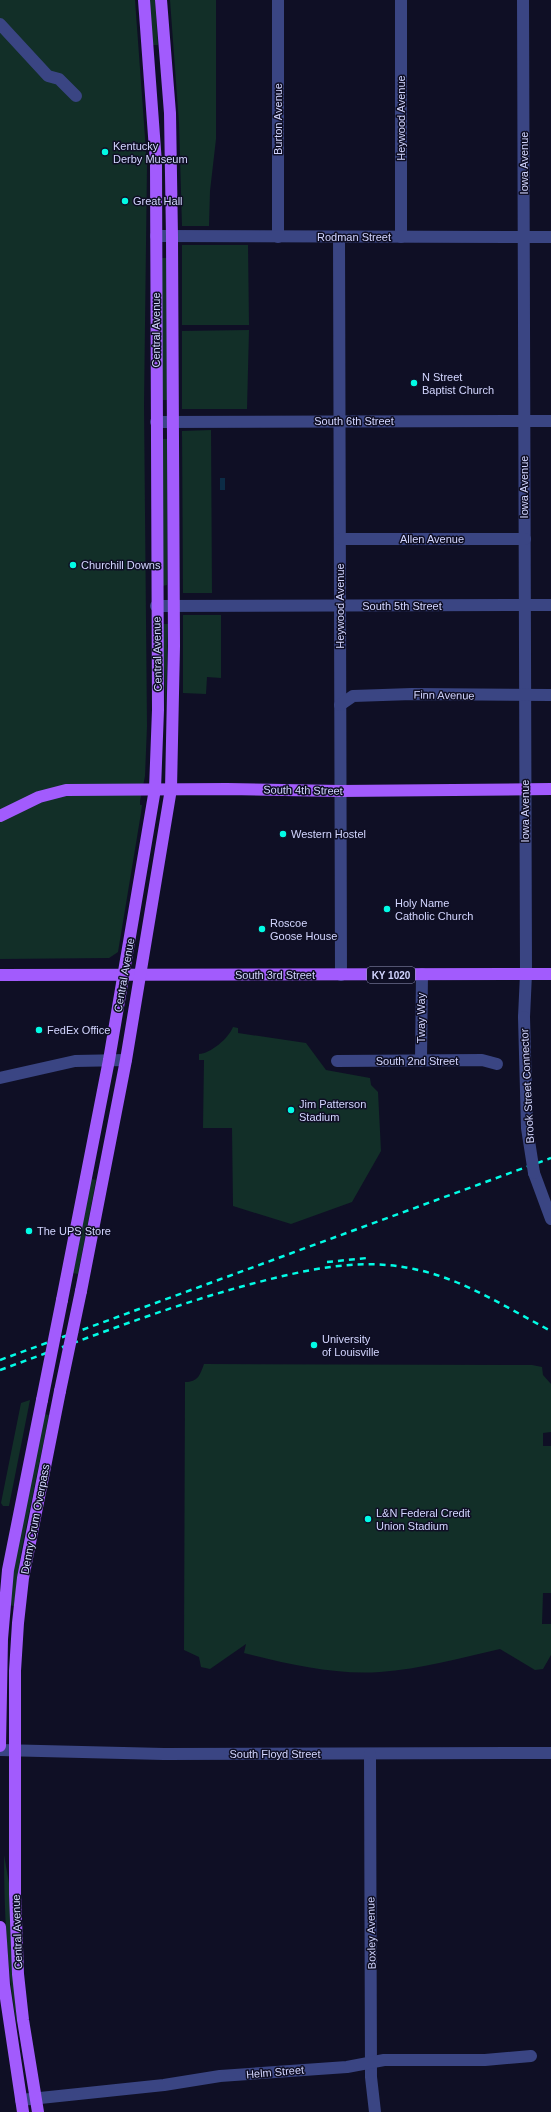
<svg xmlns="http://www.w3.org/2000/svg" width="551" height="2112" font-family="Helvetica,sans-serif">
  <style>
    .green { fill: #122f28 }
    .water { fill: #0c2c46 }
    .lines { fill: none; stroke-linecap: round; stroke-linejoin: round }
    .minor { stroke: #3a4583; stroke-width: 12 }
    .major { stroke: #a25bfd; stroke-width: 12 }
    .rail { stroke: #02fbe5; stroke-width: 2.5; stroke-dasharray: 6 5; stroke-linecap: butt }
    .minor-bridge { stroke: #3a4583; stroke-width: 12 }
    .major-bridge { stroke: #a25bfd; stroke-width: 12 }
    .poi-dot { fill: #02fbe5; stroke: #0f0f25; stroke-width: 1.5 }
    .labels { text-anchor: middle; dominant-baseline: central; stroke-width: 3; stroke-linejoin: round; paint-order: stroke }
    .shield { fill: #0f0f25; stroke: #989abe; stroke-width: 1 }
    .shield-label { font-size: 10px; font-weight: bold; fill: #d3d6ff }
    .street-label { font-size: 11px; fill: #d3d6ff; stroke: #0f0f25 }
    .poi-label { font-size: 11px; fill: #d3d6ff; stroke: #0f0f25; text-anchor: start }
  </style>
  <rect width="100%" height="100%" fill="#0f0f25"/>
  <g class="green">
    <path d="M0 0H135L147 165 144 405 147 726 145 776 140 801V805H142L141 813 118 952 109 958 0 959Z"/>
    <path d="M149 0H155L158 45H153Z"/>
    <path d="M170 0H216V139L210 191 209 226H182L179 123Z"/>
    <path d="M182 245H248L249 325H182Z"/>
    <rect x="162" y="258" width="5" height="142"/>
    <path d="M249 330 247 409H182V331Z"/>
    <path d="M211 430 212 593H183L182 431Z"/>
    <path d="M162 439H167V585L162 586Z"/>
    <path d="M183 615H221V678L207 677 206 694 183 693Z"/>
    <path d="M162 624H168L166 711Z"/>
    <path d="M233 1027 238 1028V1033L306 1043 326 1070 370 1078 371 1085 378 1092 381 1151 352 1202 291 1224 233 1206 232 1128H203L204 1060H199V1054C210 1054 229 1038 233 1027Z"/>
    <path d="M91 1179 96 1180 78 1274 73 1273Z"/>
    <path d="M204 1364 532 1365 542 1367 543 1375 551 1384V1432L543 1433V1446H551V1593H543L542 1624H551V1655L543 1669 535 1670 500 1649C460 1658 421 1669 380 1672 334 1675 288 1664 244 1653L246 1644 210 1669 201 1667 199 1657 184 1650 185 1382C198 1382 200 1375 204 1364Z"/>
    <path d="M30 1400 9 1506H3L1 1503 21 1403Z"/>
    <path d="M44 1414 49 1415 21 1552 14 1606 9 1605 12 1577Z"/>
    <path d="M4 1855 9 1883 17 2027C7 1969 4 1913 4 1855Z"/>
  </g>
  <rect class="water" x="220" y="478" width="5" height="12"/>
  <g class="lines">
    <g class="minor">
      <path d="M278 0V237"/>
      <path d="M401 0V237"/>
      <path d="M523 0 526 974 524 1017"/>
      <path d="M0 24 48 76 59 79 76 96"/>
      <path d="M156 236 551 237"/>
      <path d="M339 237 341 975"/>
      <path d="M156 422 551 421"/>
      <path d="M340 539H525"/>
      <path d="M156 606 551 605"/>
      <path d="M340 705 353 696 412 694 551 695"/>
      <path d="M337 1061 482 1060 497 1064"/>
      <path d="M421 1061 422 974"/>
      <path d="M0 1078 75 1061 126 1060"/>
      <path d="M534 1173 551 1219"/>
      <path d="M0 1750 164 1754 551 1753"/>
      <path d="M370 1754 371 2077 375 2112"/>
      <path d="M21 2100 164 2085 220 2076 347 2067 384 2060H485L531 2056"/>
    </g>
    <g class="major">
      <path d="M0 816 39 797 66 790 227 789 340 791 551 789"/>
      <path d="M0 975 551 974"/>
      <path d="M81 1291 126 1060 171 789 174 646 172 237 170 113 161 0"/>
      <path d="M62 1300 109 1060 155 789 158 710 156 163 144 0"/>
      <path d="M0 1746 2 1639 8 1570 42 1400"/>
      <path d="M0 1927 4 1985 23 2112"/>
      <path d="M38 2112 23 2020 18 1974 15 1894V1671L18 1623 23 1578 60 1391"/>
    </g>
    <g class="rail">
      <path d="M327 1262 367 1258"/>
      <path d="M0 1360 551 1158"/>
      <path d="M0 1370C83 1340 165 1307 251 1284 305 1270 359 1257 414 1269 463 1279 507 1308 551 1331"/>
    </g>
    <path class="minor-bridge" d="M524 1017 527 1128 534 1173"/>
    <g class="major-bridge">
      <path d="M60 1391 81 1291"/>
      <path d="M42 1400 62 1300"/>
    </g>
  </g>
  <g class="poi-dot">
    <circle cx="105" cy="152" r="4"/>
    <circle cx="125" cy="201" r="4"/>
    <circle cx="414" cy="383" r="4"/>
    <circle cx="73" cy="565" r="4"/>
    <circle cx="283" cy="834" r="4"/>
    <circle cx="387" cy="909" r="4"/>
    <circle cx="262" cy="929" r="4"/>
    <circle cx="39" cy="1030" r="4"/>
    <circle cx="291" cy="1110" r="4"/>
    <circle cx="29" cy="1231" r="4"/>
    <circle cx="314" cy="1345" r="4"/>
    <circle cx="368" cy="1519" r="4"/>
  </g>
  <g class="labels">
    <rect class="shield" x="367" y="967" width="48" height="16" rx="3"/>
    <g class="shield-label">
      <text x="391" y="975">KY 1020</text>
    </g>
    <g class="street-label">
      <text transform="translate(401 118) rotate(-90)">Heywood Avenue</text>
      <text transform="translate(278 119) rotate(-90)">Burton Avenue</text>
      <text transform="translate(524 163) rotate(-90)">Iowa Avenue</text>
      <text x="354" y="237">Rodman Street</text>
      <text transform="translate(156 330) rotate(-90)">Central Avenue</text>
      <text x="354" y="421">South 6th Street</text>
      <text transform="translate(524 487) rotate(-90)">Iowa Avenue</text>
      <text x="432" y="539">Allen Avenue</text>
      <text transform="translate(340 606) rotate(-90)">Heywood Avenue</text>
      <text x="402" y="606">South 5th Street</text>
      <text transform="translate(157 654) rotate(-91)">Central Avenue</text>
      <text transform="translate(444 695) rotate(1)">Finn Avenue</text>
      <text transform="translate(303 790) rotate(1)">South 4th Street</text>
      <text transform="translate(525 811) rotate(-90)">Iowa Avenue</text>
      <text transform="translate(124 975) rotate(-80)">Central Avenue</text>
      <text x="275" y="975">South 3rd Street</text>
      <text transform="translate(421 1018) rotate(-90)">Tway Way</text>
      <text x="417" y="1061">South 2nd Street</text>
      <text transform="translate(527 1086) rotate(-93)">Brook Street Connector</text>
      <text transform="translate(35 1519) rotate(-79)">Denny Crum Overpass</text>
      <text x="275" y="1754">South Floyd Street</text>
      <text transform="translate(17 1932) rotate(-92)">Central Avenue</text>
      <text transform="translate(371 1933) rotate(-91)">Boxley Avenue</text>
      <text transform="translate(275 2072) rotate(-5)">Helm Street</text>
    </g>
    <g class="poi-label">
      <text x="113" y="146">Kentucky<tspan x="113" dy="13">Derby Museum</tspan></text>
      <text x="133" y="201">Great Hall</text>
      <text x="422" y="377">N Street<tspan x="422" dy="13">Baptist Church</tspan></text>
      <text x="81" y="565">Churchill Downs</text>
      <text x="291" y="834">Western Hostel</text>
      <text x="395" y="903">Holy Name<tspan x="395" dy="13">Catholic Church</tspan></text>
      <text x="270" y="923">Roscoe<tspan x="270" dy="13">Goose House</tspan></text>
      <text x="47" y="1030">FedEx Office</text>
      <text x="299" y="1104">Jim Patterson<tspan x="299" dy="13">Stadium</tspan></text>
      <text x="37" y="1231">The UPS Store</text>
      <text x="322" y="1339">University<tspan x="322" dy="13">of Louisville</tspan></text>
      <text x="376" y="1513">L&amp;N Federal Credit<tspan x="376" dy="13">Union Stadium</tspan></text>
    </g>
  </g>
</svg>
